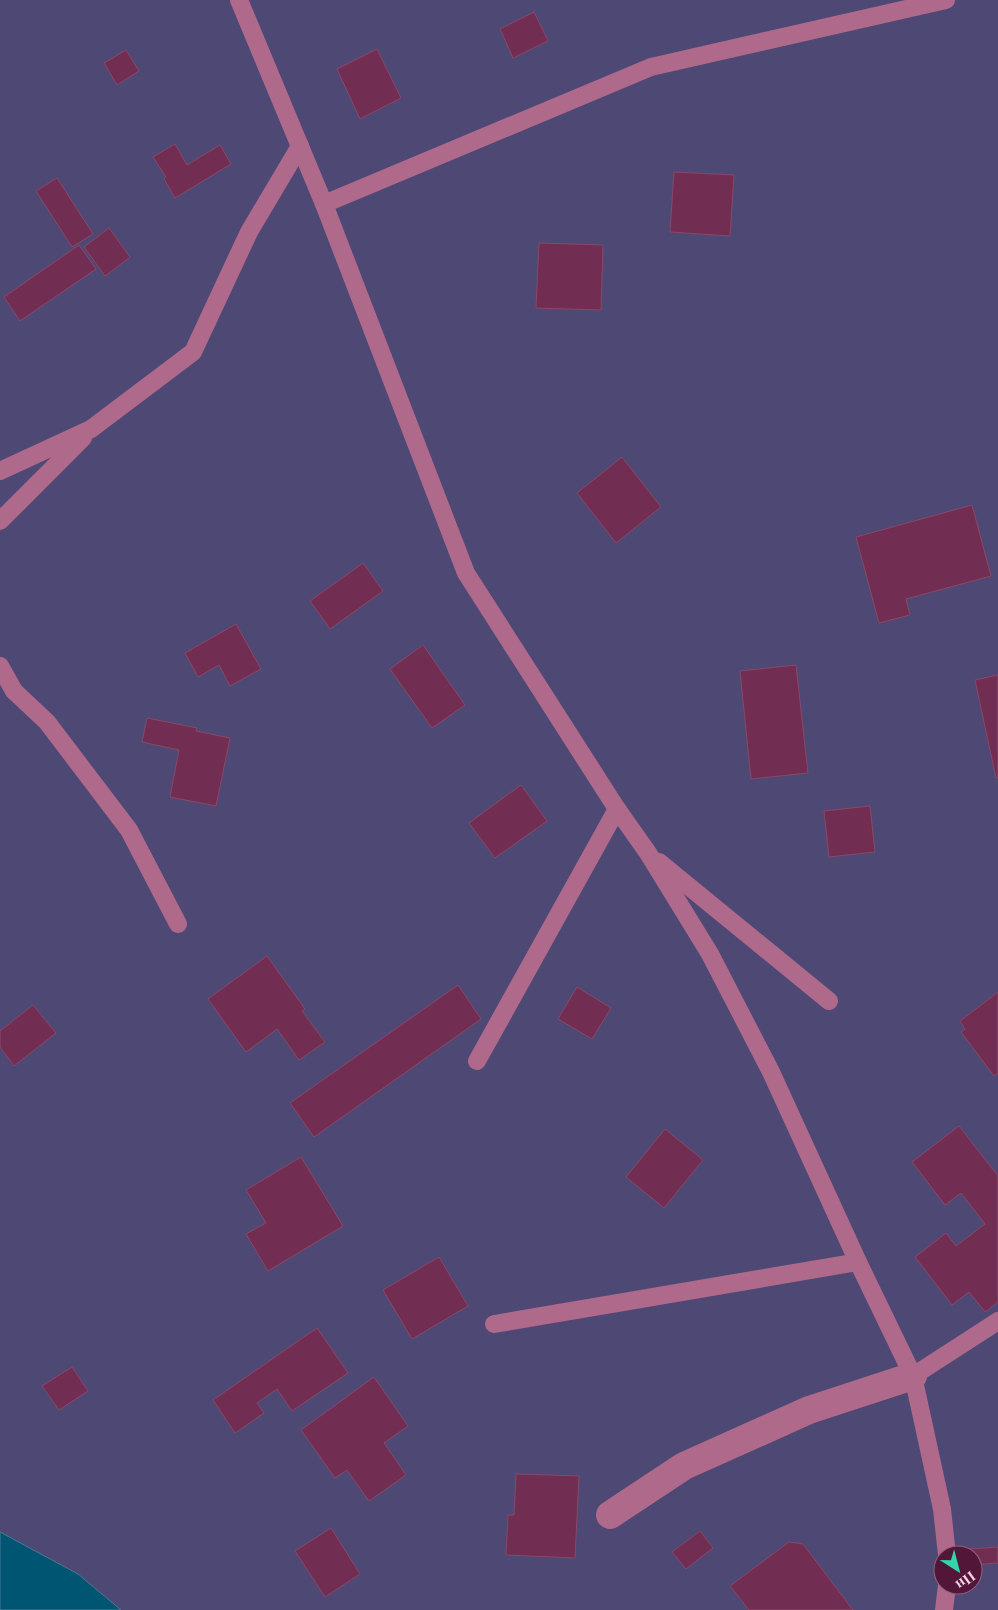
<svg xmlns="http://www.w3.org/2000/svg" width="998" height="1610" font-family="'Playfair Display',serif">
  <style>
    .green { fill: #4e4875; fill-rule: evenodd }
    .water { fill: #005672; stroke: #4a7b94 }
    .building { fill: #722e52; stroke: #894869 }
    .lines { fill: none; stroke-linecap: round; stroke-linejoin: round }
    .service { stroke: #ae698b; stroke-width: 18 }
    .minor { stroke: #ae698b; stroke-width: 28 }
  </style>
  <rect width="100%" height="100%" fill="#521638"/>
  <path class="green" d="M0 0H998V1610H121L78 1574 0 1532ZM943 1555H973V1585H943Z"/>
  <path class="water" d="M0 1532 78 1574 121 1610H0Z"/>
  <g class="building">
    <path d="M534 12 548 41 513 58 500 29Z"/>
    <path d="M377 49 401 98 360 119 337 69Z"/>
    <path d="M126 50 139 71 117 85 104 63Z"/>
    <path d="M175 144 187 165 220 145 231 164 175 198 164 179 166 177 153 157Z"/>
    <path d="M674 172 734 175 730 236 670 232Z"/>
    <path d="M57 178 93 234 72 247 36 191Z"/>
    <path d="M109 228 130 257 105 276 84 247Z"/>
    <path d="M539 243 603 245 601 310 536 308Z"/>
    <path d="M79 245 96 269 20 321 4 297Z"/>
    <path d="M622 457 661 507 616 543 577 493Z"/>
    <path d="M972 505 991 576 906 599 910 615 879 623 856 537Z"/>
    <path d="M363 563 383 591 330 629 310 601Z"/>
    <path d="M236 624 261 669 230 686 219 665 198 677 185 653Z"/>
    <path d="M423 645 465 705 432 728 390 669Z"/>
    <path d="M796 665 808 773 751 779 740 671Z"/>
    <path d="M998 675V778H996L975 680Z"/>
    <path d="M147 718 197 728 196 731 230 738 216 806 170 797 179 750 142 742Z"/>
    <path d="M521 785 547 821 495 858 469 823Z"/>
    <path d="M870 806 875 852 829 857 824 811Z"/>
    <path d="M267 956 305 1009 302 1011 325 1042 299 1060 277 1029 246 1052 208 999Z"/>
    <path d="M458 985 481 1019 314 1137 290 1103Z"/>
    <path d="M577 987 611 1008 592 1039 558 1019Z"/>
    <path d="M998 992V1073L994 1076 961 1032 965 1029 960 1021Z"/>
    <path d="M33 1005 56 1033 14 1066 0 1047V1031Z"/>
    <path d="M959 1126 998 1176V1302L985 1312 969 1292 952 1305 915 1257 946 1233 956 1246 985 1224 961 1193 945 1205 912 1162Z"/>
    <path d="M665 1129 703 1160 664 1208 626 1177Z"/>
    <path d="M301 1157 343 1226 268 1271 246 1234 266 1223 246 1190Z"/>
    <path d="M439 1257 468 1306 412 1339 383 1290Z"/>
    <path d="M317 1328 348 1373 292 1411 277 1389 257 1403 264 1413 235 1433 213 1400Z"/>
    <path d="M72 1367 88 1391 59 1410 42 1386Z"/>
    <path d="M374 1377 408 1426 384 1443 406 1475 369 1501 347 1470 335 1478 301 1430Z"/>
    <path d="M516 1474 579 1476 575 1558 506 1555 508 1515H514Z"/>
    <path d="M331 1528 360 1574 325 1597 295 1551Z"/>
    <path d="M700 1531 713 1548 686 1569 672 1552Z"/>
    <path d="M789 1542 803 1544 853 1610H749L730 1586Z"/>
    <path d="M998 1547V1563L973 1565V1555H970L969 1549Z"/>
  </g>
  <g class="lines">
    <g class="service">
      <path d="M239 0 324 204"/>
      <path d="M946 0 651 67 324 204 466 573 617 809 648 853 710 954 771 1072 858 1262 913 1376 942 1509 947 1555"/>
      <path d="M0 471 91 429 193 352 249 232 300 146"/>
      <path d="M0 521 83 438"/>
      <path d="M0 666 14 691 47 722 129 830 178 924"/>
      <path d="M659 862 829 1001"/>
      <path d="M477 1061 617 809"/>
      <path d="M494 1324 858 1262"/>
      <path d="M913 1376 998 1321"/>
      <path d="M944 1610 947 1585"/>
    </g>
    <path class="minor" d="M610 1515 684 1466 809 1410 913 1376"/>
  </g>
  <g transform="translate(958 1570) rotate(144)"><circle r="24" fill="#521638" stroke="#94617c"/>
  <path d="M0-4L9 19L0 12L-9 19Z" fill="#33d4a8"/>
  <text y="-8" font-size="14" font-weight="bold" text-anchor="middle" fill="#f8d1e2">Пн</text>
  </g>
</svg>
